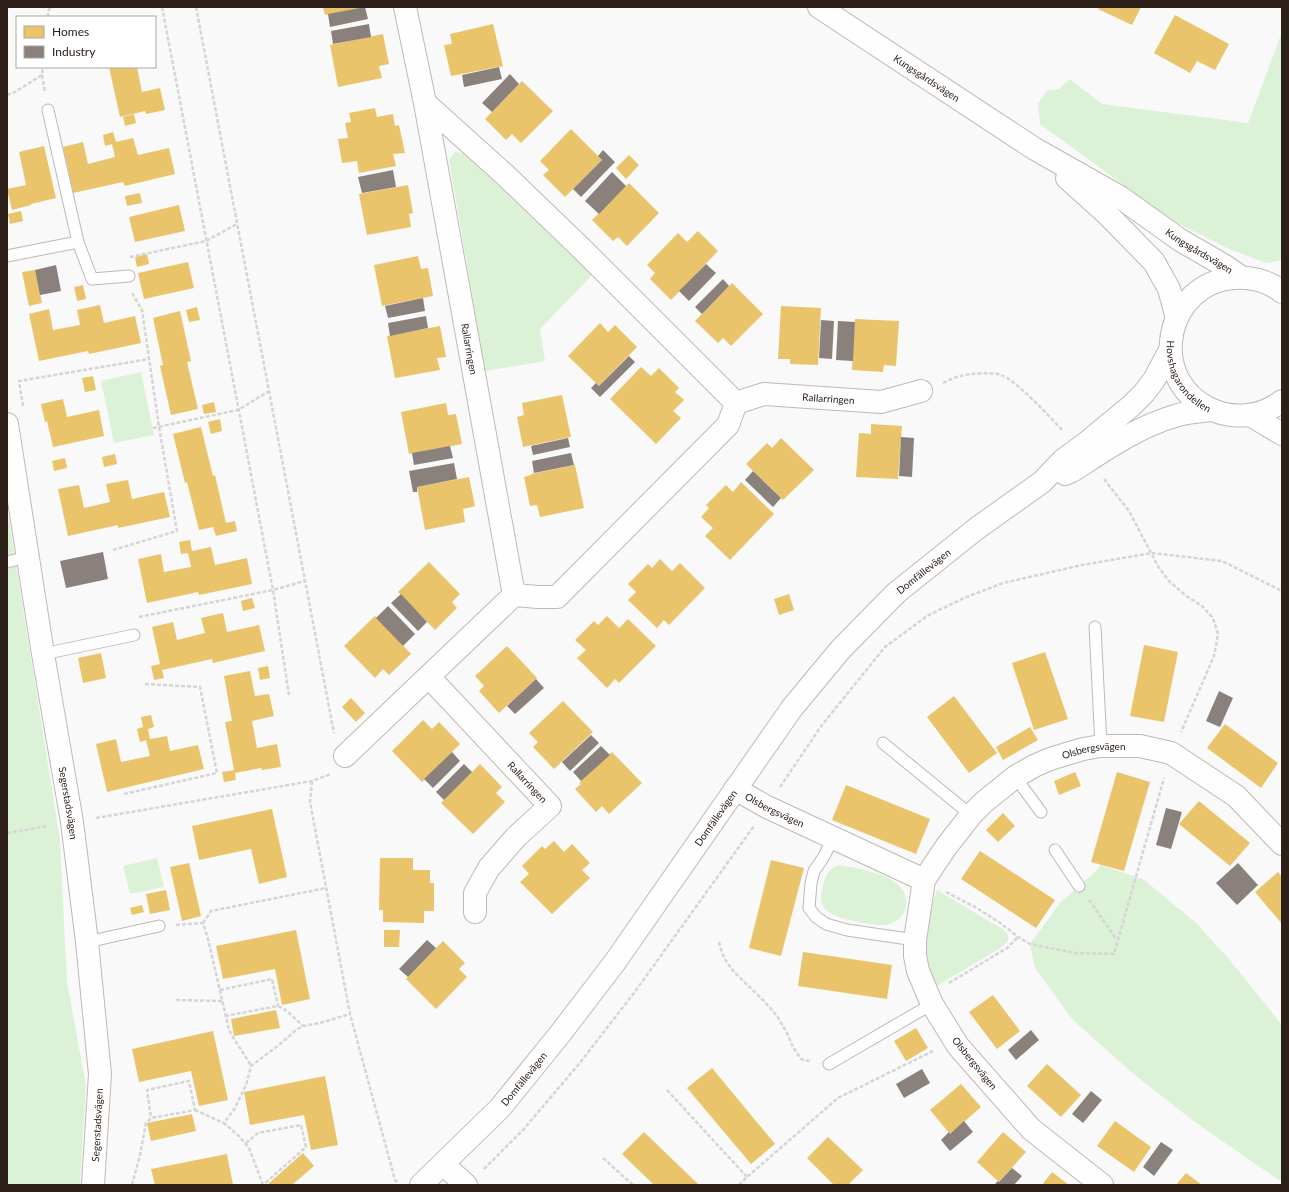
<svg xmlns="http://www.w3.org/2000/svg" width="1289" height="1192" font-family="Lato,sans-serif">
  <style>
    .green { fill: #dbf2d7 }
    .homes { fill: #e9c46a }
    .industry { fill: #8a817c }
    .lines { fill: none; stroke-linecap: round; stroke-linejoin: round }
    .lane-casing { stroke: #bfb9b5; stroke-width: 13 }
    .street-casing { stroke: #bfb9b5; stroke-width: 24 }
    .secondary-casing { stroke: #bfb9b5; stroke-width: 24 }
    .path { stroke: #d6d5d5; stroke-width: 2.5; stroke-dasharray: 4 2; stroke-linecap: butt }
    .lane { stroke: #fefefe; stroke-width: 11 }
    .street { stroke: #fefefe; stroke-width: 22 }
    .secondary { stroke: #fefefe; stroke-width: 22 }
    .labels { text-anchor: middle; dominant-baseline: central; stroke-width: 4; stroke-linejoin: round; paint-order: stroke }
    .street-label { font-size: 10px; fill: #2d2018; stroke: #fff }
  </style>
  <rect width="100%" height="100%" fill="#f9f9f9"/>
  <g class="green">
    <path d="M1282 32V260L1266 263 1227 248 1171 220 1040 124 1038 103 1048 90 1059 89 1070 79 1102 104 1248 123Z"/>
    <path d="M455 152 464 153 592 275 540 329 545 361 485 371 449 159Z"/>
    <path d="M141 372 154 435 114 443 101 381Z"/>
    <path d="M7 508 60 840 67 982 86 1086 80 1185H7Z"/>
    <path d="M157 858 164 887 130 894 123 866Z"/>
    <path d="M838 865C854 867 884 873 896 883 917 899 904 928 878 925 864 923 827 919 822 904 820 899 821 891 823 886 825 876 829 869 838 865Z"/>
    <path d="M1100 865 1143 879 1196 923 1229 959 1282 1025V1182L1196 1123 1130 1071 1072 1019 1035 968 1030 944 1060 903 1098 869Z"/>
    <path d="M937 890 1004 930 1008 935V941L1002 947 935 987 930 976 925 958 930 911Z"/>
  </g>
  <g class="homes">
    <path d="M323 7H361V8L325 15Z"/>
    <path d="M1099 7H1141L1132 25 1098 9Z"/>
    <path d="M1175 15 1229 44 1215 70 1197 61 1190 73 1154 53Z"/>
    <path d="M493 24 503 66 451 76 444 45 452 44 450 34Z"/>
    <path d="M383 34 389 64 379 66 382 78 338 87 330 45Z"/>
    <path d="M109 67H137L142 92 160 88 165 110 146 114 145 111 120 117Z"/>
    <path d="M522 81 553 111 521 143 512 134 506 140 485 119Z"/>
    <path d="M375 108 377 117 393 114 395 126 399 125 405 153 393 154 396 166 359 173 357 161 342 163 338 139 348 138 345 123 351 122 349 113Z"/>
    <path d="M134 114 136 123 125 126 123 117Z"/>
    <path d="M571 129 602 160 565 197 543 175 549 170 540 161Z"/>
    <path d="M113 132 116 142 133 138 138 155 169 148 175 174 125 186 123 182 73 193 63 147 83 142 88 164 115 157 112 144 105 146 103 135Z"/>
    <path d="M44 146 56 198 31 204V205L12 210 7 189 26 185 19 152Z"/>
    <path d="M629 155 639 165 626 179 616 168Z"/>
    <path d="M629 183 659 213 627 246 618 237 613 241 592 220Z"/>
    <path d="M408 185 413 213 409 214 411 227 367 235 359 194Z"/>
    <path d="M140 193 142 203 127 206 125 196Z"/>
    <path d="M179 205 185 231 135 242 129 217Z"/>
    <path d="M21 211 23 221 10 224 8 214Z"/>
    <path d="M698 231 718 251 671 300 650 279 655 273 647 265 678 233 687 242Z"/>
    <path d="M147 254 149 264 137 267 135 257Z"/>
    <path d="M418 256 421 269 428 268 433 296 382 306 374 265Z"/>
    <path d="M188 262 194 288 144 299 138 273Z"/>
    <path d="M35 270 42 303 29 306 22 272Z"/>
    <path d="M732 283 763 314 731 346 723 338 718 343 695 321Z"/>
    <path d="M83 285 86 299 77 301 74 287Z"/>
    <path d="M100 305 104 323 135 316 141 343 89 354 88 351 39 361 29 314 49 309 53 330 80 325 77 310Z"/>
    <path d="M781 306 821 308 818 365 790 364V359H778Z"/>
    <path d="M197 307 200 320 189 322 186 310Z"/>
    <path d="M180 311 191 361 187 362 198 409 171 415 160 366 163 365 153 318Z"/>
    <path d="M855 319 899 321 896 366 884 365 883 372 852 370Z"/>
    <path d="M600 323 608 332 615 325 637 347 599 386 568 356Z"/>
    <path d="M440 326 446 357 437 358 440 370 395 378 387 336Z"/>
    <path d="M641 367 651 376 659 368 679 388 675 392 684 400 673 411 681 418 656 444 610 399Z"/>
    <path d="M93 376 96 390 85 392 82 378Z"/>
    <path d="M562 395 571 437 523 447 517 417 524 415 522 403Z"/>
    <path d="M63 399 67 417 99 410 104 436 53 447 47 421 45 422 41 404Z"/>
    <path d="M214 402 216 412 204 414 202 405Z"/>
    <path d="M446 403 448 415 456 414 462 444 409 454 401 412Z"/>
    <path d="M220 419 222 431 211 434 208 422Z"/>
    <path d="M871 424 902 426 898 479 856 477 859 433 871 434Z"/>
    <path d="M201 427 213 476 215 475 226 523 235 521 237 531 216 536 213 527 199 530 187 482 185 483 173 434Z"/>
    <path d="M781 438 814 470 783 500 746 464 767 443 772 448Z"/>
    <path d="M115 454 117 464 104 467 102 457Z"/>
    <path d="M65 458 67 468 54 471 52 461Z"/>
    <path d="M575 465 584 508 540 517 537 505 530 506 524 477 531 475V474Z"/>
    <path d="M469 477 475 506 463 509 465 522 425 530 417 487Z"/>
    <path d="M128 480 132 499 164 492 170 517 118 528V525L68 536 58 489 79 485 84 508 110 502 106 484Z"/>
    <path d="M741 482 774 514 730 560 705 536 713 528 701 517 709 508 706 505 726 485 733 492Z"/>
    <path d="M190 540 192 551 211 547 215 565 247 558 252 584 199 595 198 592 147 603 138 559 161 554 164 572 191 567 188 553 181 554 179 542Z"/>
    <path d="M660 559 672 571 680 563 705 588 669 625 664 620 657 628 628 600 636 592 628 584 648 564 652 568Z"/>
    <path d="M429 562 460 594 452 602 457 608 435 630 398 592Z"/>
    <path d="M789 594 794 610 779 615 774 599Z"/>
    <path d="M252 598 255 608 243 611 241 601Z"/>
    <path d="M223 613 227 632 259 625 265 651 213 663 212 659 162 670 164 678 154 680 151 666 160 664 152 627 173 622 177 640 205 633 201 618Z"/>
    <path d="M375 616 411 654 389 675 383 669 375 678 344 646Z"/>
    <path d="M607 616 619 628 628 619 656 646 619 683 615 679 607 688 577 658 586 650 575 640 594 621 598 625Z"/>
    <path d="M1144 645 1178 652 1164 722 1130 716Z"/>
    <path d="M507 646 537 678 499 713 479 691 484 686 475 676Z"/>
    <path d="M1045 652 1068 719 1034 730 1012 663Z"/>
    <path d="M101 653 106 678 83 683 78 658Z"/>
    <path d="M268 666 270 678 260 680 258 668Z"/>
    <path d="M250 671 255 696 269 694 274 716 252 721 257 748 277 744 281 767 262 770 261 768 235 773 236 780 224 782 222 772 234 770 225 722 232 721 224 676Z"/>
    <path d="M954 696 997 753 969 773 927 717Z"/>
    <path d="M351 698 365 713 356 722 342 707Z"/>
    <path d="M563 701 593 732 554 769 533 747 538 742 529 733Z"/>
    <path d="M151 715 154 727 148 729 150 739 167 736 170 751 198 745 204 769 107 792 96 744 116 739 121 762 150 756 146 740 140 742 137 729 143 727 141 717Z"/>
    <path d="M423 720 432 729 439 722 460 744 422 782 392 751Z"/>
    <path d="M1225 724 1278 763 1261 788 1207 748Z"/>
    <path d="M1030 727 1038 740 1003 760 996 747Z"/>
    <path d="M612 752 642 783 609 814 602 806 596 812 575 789 581 784 579 783Z"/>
    <path d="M480 764 502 787 496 793 505 802 473 834 441 803Z"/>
    <path d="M1075 772 1081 786 1059 795 1054 781Z"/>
    <path d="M1117 772 1150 782 1124 871 1091 862Z"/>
    <path d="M846 785 930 819 916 854 832 820Z"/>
    <path d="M1199 801 1250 843 1230 866 1179 824Z"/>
    <path d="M272 809 287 877 259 884 251 849 199 860 192 826Z"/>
    <path d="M1003 813 1015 826 998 842 986 830Z"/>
    <path d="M554 841 564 852 572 844 590 863 582 870 590 878 552 914 520 882 529 874 522 866 542 846 545 849Z"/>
    <path d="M980 851 1055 900 1036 928 961 879Z"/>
    <path d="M380 858H413V870H430V883H434V911H424V923L383 922V910H379Z"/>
    <path d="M771 860 804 868 781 956 749 948Z"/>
    <path d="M189 863 201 916 182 921 170 867Z"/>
    <path d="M1278 872 1282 877V924L1255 892Z"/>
    <path d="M166 890 170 910 150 914 146 894Z"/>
    <path d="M142 905 144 912 132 915 130 908Z"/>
    <path d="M296 930 310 999 282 1005 275 969 223 979 216 946Z"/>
    <path d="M384 930H400L399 947H384Z"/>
    <path d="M443 941 465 963 459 969 467 977 436 1009 406 979Z"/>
    <path d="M803 952 892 965 887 999 798 986Z"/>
    <path d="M993 995 1020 1031 997 1049 969 1012Z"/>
    <path d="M276 1010 280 1028 234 1036 231 1019Z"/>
    <path d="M916 1028 928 1048 906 1061 894 1041Z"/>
    <path d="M213 1031 228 1100 199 1106 191 1071 139 1082 132 1049Z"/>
    <path d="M1047 1064 1081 1095 1061 1117 1027 1086Z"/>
    <path d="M712 1068 775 1144 751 1164 687 1088Z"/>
    <path d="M325 1076 338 1145 311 1150 304 1115 250 1125 244 1092Z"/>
    <path d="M961 1084 981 1107 950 1134 930 1110Z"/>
    <path d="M192 1114 196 1131 151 1141 147 1123Z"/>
    <path d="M1115 1121 1151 1147 1134 1172 1097 1146Z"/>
    <path d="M644 1132 699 1185H654L622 1154Z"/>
    <path d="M1003 1132 1026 1152 999 1182 977 1162Z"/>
    <path d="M828 1137 863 1170 848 1185H834L807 1158Z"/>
    <path d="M303 1153 314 1166 292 1185H267Z"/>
    <path d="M227 1154 233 1185H155L151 1169Z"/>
    <path d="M1052 1172 1069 1185H1042Z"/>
    <path d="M1186 1173 1202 1185H1176Z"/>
  </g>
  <g class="industry">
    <path d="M365 7 368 19 330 27 328 14Z"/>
    <path d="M369 24 371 37 333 44 331 31Z"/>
    <path d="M499 67 502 79 464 87 462 75Z"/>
    <path d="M510 74 519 84 492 112 482 103Z"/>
    <path d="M603 150 615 162 581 197 573 189 602 160 598 156Z"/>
    <path d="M393 170 396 187 362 193 358 177Z"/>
    <path d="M612 172 626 186 599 214 585 201Z"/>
    <path d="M706 264 716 273 689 301 679 291Z"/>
    <path d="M56 265 61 291 40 295 35 270Z"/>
    <path d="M723 279 729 286 702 314 695 307Z"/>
    <path d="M423 298 425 311 388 318 385 306Z"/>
    <path d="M426 316 428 328 390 336 388 323Z"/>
    <path d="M821 320 834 321 832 359 819 358Z"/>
    <path d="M838 321 855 322 853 361 836 360Z"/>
    <path d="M629 356 635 362 600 397 591 388 596 383 599 386Z"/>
    <path d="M901 437 914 438 912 477 899 476Z"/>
    <path d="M568 438 570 447 533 455 531 446Z"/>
    <path d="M450 446 453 458 414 465 412 453Z"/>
    <path d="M571 453 574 465 534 473 532 461Z"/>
    <path d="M454 463 457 479 417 487V492H413L409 471Z"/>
    <path d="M753 471 781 498 773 507 745 480Z"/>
    <path d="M103 552 108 579 66 588 60 561Z"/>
    <path d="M401 594 427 622 418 631 391 603Z"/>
    <path d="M388 606 415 634 403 646 376 618Z"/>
    <path d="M536 679 544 688 515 714 507 706Z"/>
    <path d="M1219 691 1233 698 1220 727 1206 721Z"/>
    <path d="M591 735 599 743 570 771 562 762Z"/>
    <path d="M601 746 610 755 581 781 573 772Z"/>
    <path d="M452 752 460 761 433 788 424 779Z"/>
    <path d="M464 764 472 772 444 800 436 792Z"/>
    <path d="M1166 808 1182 812 1171 849 1156 845Z"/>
    <path d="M1238 863 1258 885 1237 905 1216 883Z"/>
    <path d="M427 940 436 948 408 977 399 969Z"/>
    <path d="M1031 1030 1039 1040 1016 1060 1008 1050Z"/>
    <path d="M922 1069 930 1083 904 1098 896 1084Z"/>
    <path d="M1091 1091 1102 1100 1083 1123 1072 1114Z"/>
    <path d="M964 1121 973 1132 950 1151 941 1140 949 1132 950 1134Z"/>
    <path d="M1161 1142 1173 1150 1154 1176 1143 1167Z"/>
    <path d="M1012 1168 1022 1176 1014 1185H994L998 1181 999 1182Z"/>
  </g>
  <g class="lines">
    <g class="lane-casing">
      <g id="lane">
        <path d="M78 242 92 279 129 276"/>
        <path d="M7 256 78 242 48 110"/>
        <path d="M7 562 27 557"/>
        <path d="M1095 627 1101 746"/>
        <path d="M43 654 134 635"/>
        <path d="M883 743 971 815"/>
        <path d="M1015 777 1041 812"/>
        <path d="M834 837 823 858 814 871 811 883 809 908 816 917 826 924 847 930 915 940"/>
        <path d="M1055 850 1079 886"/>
        <path d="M87 942 159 926"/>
        <path d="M829 1064 932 1004"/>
      </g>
    </g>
    <g class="street-casing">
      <g id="street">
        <path id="s1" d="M405 7 425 103 514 595 538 597H557L728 425 736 403 582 249 503 173 425 103"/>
        <path id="s2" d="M736 403 764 394 881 402 921 391"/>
        <path id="s3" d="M7 424 43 654 72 822 87 942 100 1074 93 1185"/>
        <path id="s4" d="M429 677 550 806 516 837 489 868 475 893V912"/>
        <path d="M345 756 514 595"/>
        <path id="s5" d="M735 789 767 807 924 880"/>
        <path d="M443 1164 466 1185"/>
        <path id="s6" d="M1102 1185 1031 1129 958 1046 932 1004 918 971 915 956V940L924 880 946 847 971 815 984 802 1015 777 1034 766 1050 759 1083 749 1101 746H1140L1171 753 1236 796 1282 844"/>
      </g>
    </g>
    <g class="secondary-casing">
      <g id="secondary">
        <path id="s7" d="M819 7 1035 149 1120 197 1180 240 1225 266 1241 277"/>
        <path d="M1067 178 1106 213 1154 262 1169 289 1177 318"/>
        <path id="s8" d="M1282 292C1265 278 1242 275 1221 280 1207 284 1195 292 1186 303 1177 315 1172 327 1171 342 1166 402 1235 437 1282 401"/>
        <path d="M1250 415 1282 434"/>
        <path d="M1065 474 1072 471C1105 450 1137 427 1175 416 1186 412 1199 412 1211 410"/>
        <path id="s9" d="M421 1185 500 1108 560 1034 615 962 792 708 841 649 896 593 976 529 1042 482 1063 460 1085 444 1131 406 1144 393 1154 380 1170 350"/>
      </g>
    </g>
    <g class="path">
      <path d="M162 7 273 590 289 695"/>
      <path d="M196 7 334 733"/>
      <path d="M48 17V11L51 7"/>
      <path d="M42 75 45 92"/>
      <path d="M7 95 15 92 42 75 43 67"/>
      <path d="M130 257 206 241 237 224"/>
      <path d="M943 383C949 380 955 377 961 376 971 373 991 372 1001 375 1016 380 1051 418 1063 431"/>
      <path d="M23 406 19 381 149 359"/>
      <path d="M153 428 238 410 269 391"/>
      <path d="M1104 479 1129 511 1159 568 1169 581 1185 595 1202 606 1213 618 1218 634 1214 656 1181 732"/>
      <path d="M113 550 177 531 159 427 142 310 132 293"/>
      <path d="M139 617 273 590 305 581"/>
      <path d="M312 781 310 802 350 1014 395 1180 398 1183"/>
      <path d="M780 787 822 725 885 647 927 616 964 598 1003 583 1082 565 1152 553 1222 561 1282 591"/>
      <path d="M124 794 217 773 200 687 144 684"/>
      <path d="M96 818 312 781 331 774"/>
      <path d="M7 833 48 826"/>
      <path d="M946 892 975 907 999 922 1018 937 1030 944 1075 953 1114 954 1164 778"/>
      <path d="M1089 900 1117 940"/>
      <path d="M203 923 211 911 326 888"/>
      <path d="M176 925 203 923 208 939 229 1030C235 1042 244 1053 251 1066"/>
      <path d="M719 942 722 953 726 961 734 972 764 1001 777 1016 787 1033 793 1047 801 1059 809 1061H812"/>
      <path d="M949 983 1007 948 1018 937"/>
      <path d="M220 990 272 979 278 1006"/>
      <path d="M176 1000 222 1001"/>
      <path d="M225 1016 278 1006 287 1011 303 1026"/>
      <path d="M667 1090 747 1177"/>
      <path d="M195 1110 224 1123"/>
      <path d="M246 1143 258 1133 301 1125 306 1147 263 1185"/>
      <path d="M603 1158 633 1185"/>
      <path d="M484 1169 523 1130 579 1064 634 993 754 826"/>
      <path d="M132 1185 140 1155 146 1123 151 1118 195 1110 189 1081 147 1090 151 1118"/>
      <path d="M263 1185 249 1148 240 1137 224 1123 235 1108 246 1085 251 1066 279 1045 296 1030 303 1026 320 1023 350 1014"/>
      <path d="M739 1185 747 1177 838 1098 933 1051"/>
    </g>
    <use href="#lane" class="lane"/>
    <use href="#street" class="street"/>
    <use href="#secondary" class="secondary"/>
  </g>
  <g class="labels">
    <g class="street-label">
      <text stroke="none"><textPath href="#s7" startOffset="129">Kungsgårdsvägen</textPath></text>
      <text stroke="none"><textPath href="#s7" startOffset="452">Kungsgårdsvägen</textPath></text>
      <text stroke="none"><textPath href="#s1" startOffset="348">Rallarringen</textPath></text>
      <text stroke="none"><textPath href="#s8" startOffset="190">Hovshagarondellen</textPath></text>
      <text stroke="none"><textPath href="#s2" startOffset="94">Rallarringen</textPath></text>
      <text stroke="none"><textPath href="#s9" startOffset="796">Domfällevägen</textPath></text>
      <text stroke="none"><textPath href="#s6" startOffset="601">Olsbergsvägen</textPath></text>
      <text stroke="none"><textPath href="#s4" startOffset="144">Rallarringen</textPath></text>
      <text stroke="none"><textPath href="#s3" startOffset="384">Segerstadsvägen</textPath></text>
      <text stroke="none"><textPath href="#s5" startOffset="45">Olsbergsvägen</textPath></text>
      <text stroke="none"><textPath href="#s9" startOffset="472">Domfällevägen</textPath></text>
      <text transform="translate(975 1063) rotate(51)">Olsbergsvägen</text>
      <text stroke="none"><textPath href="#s9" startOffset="148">Domfällevägen</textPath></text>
      <text transform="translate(97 1125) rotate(-87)">Segerstadsvägen</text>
    </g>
  </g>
  <rect width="1289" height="1192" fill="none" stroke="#2d2018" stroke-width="16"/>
  <rect x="16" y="16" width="140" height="52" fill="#ffffff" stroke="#aba6a3"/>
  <rect x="24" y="26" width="20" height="12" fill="#e9c46a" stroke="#aba6a3"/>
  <text x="52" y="36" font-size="12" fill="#2d2018">Homes</text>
  <rect x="24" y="46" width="20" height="12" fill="#8a817c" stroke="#aba6a3"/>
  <text x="52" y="56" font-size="12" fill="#2d2018">Industry</text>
</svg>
